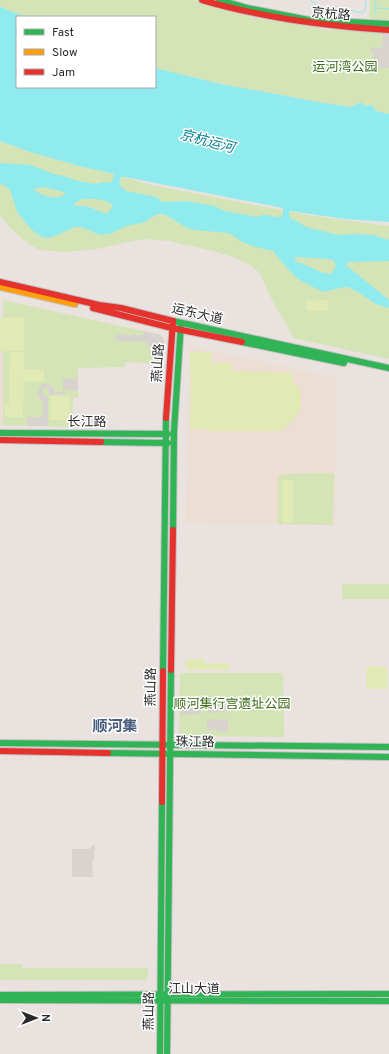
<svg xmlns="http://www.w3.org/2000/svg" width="389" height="1054" font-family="Overpass,'Noto Sans SC',sans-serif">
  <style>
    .education { fill: #ecded3 }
    .green { fill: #d4e4b6 }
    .pitch { fill: #e1e9b4 }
    .plaza { fill: #d9d3cf }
    .water { fill: #8febee; fill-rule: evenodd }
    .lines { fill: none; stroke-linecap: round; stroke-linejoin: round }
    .stream { stroke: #8febee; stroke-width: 1 }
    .fast-casing { stroke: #c2c0c1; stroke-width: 8 }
    .slow-casing { stroke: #c2c0c1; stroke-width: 8 }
    .jam-casing { stroke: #c2c0c1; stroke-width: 8 }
    .fast { stroke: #30b455; stroke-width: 6 }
    .slow { stroke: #ff9f0a; stroke-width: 6 }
    .jam { stroke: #e5322d; stroke-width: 6 }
    .labels { text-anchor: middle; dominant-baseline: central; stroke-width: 3; stroke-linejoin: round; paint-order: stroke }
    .street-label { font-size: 13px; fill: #2a2a2a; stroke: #fff }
    .park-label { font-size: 13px; fill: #3b6b16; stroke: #fff }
    .water-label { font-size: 14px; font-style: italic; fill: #088293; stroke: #fff }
    .quarter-label { font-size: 15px; font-weight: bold; fill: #485d7d; stroke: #fff }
  </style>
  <rect width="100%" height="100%" fill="#e9e2df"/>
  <g class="education">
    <path d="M190 346 336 378 335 525 186 523Z"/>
    <rect x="0" y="351" width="3" height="74"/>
  </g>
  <g class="green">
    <path d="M0 0H193L255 18 317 27 324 30 348 29 389 31V114L376 111 364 106 362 103 351 107 312 101 266 92 225 85 155 68V17H26L0 7Z"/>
    <path d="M370 0H389V20L369 19Z"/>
    <path d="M0 141 27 151 79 166 114 174 151 185 308 215 389 226V359L293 338 290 331 274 304 260 274C246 255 193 247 170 241L144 239 133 241 97 249 66 252 39 250 29 244 14 232 0 215Z"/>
    <path d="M3 300 161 335 164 339 162 367 145 363 125 362V367L78 368V398H73V427L3 425V351H0V318L3 317Z"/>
    <path d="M334 473 333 525 278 524V478L282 474H285Z"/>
    <rect x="342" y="584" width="47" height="15"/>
    <path d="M180 673H283L284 737 182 736 179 732Z"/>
    <path d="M0 964H22L23 968H148V977L145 980H0Z"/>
  </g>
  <g class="pitch">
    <path d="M328 300V311H306V301Z"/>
    <path d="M24 317V351H0V318Z"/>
    <path d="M10 352H24V369L44 370V382H24L23 417H5V405H9Z"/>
    <path d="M190 352H211V363H232V371L270 372 271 373H292V381C311 395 298 424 279 431H207L206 429H190L191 374 190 373Z"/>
    <rect x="50" y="396" width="20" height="24"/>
    <rect x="282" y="480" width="11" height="43"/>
    <path d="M186 659H205V664L229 663V670H186Z"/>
    <path d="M367 666 387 667V689H366Z"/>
  </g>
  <g class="plaza">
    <path d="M383 31H389V68L377 67 370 63 374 55 369 50 372 48 382 47Z"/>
    <path d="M144 331 161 335 164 339 163 363 159 357 151 350V347L148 345V343L140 341H117L113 336 122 333 124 335H143Z"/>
    <path d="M63 379H78V390H65V394L50 395 48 388H43L42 395 48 397V426H27V417H43V401L40 399 37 394 40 386 43 384H48L52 387 55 392H63Z"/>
    <path d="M181 699H200L199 701 201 714 181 715V711H183V704H181Z"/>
    <path d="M231 700 232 711 208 713 207 701Z"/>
    <path d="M228 719V732H218V730H207V720Z"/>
    <path d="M92 845 95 846 94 857 92 864 93 877H72V849H90Z"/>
  </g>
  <path class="water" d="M0 7 26 17H17V87H155V68L225 85 266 92 312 101 351 107 361 102 364 106 372 105 376 111 389 114V222L345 219 290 211 289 215 291 219 295 220 306 227 334 234 341 235 351 234 372 235 389 240V261L347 262 346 265 389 300V308L376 304 358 292 348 287H344L323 292 298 279 287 268 273 251 256 247 244 243 229 233 194 230 187 228 166 215 161 214 155 215 145 222 126 226 123 228 109 234 101 235 81 227H75L57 235 48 238 40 236 31 229 17 212 11 192 7 187 0 183V163L30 165 54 174 63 176 78 181 95 184 104 182H112L114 174 79 166 27 151 0 141ZM121 177H125L283 208V214L281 217C272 218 265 212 257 217L225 211 214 206 187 201 163 202 156 197 126 191 119 184ZM44 187 60 191 66 193C57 202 42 196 33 189ZM82 199C90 198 109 199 113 206L107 214 86 206H74L76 202ZM295 257 329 259 334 261 336 266 331 274 321 272 322 274 319 271 296 261 294 258Z"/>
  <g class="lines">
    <g class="stream">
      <path d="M310 0 324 9 341 8 362 13 365 10 366 0"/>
      <path d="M375 8 389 9"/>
      <path d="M375 14 376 0"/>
    </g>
    <g class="fast-casing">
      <g id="fast">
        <path d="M219 0 247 8 309 20 389 24"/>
        <path d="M173 321 389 368"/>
        <path d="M242 342 344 363"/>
        <path d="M0 433 168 434"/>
        <path d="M101 442 168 443"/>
        <path d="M173 530 174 431 181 323"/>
        <path d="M163 671 166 418"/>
        <path d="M0 743 389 747"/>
        <path d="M108 753 389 757"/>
        <path d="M0 995 389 994"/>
        <path d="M0 1000 389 1001"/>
        <path d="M160 1054 162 802"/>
        <path d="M167 1054 171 670"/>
      </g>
    </g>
    <g class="slow-casing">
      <path id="slow" d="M0 287 75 304"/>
    </g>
    <g class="jam-casing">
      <g id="jam">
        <path d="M202 0C263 18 325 26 389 30"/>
        <path d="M0 282 99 305 121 308 173 321"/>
        <path d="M93 308 172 328 242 342"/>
        <path d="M166 418 173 321"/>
        <path d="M0 440 101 442"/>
        <path d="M171 670 173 530"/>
        <path d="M0 751 108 753"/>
        <path d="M162 802 163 671"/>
      </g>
    </g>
    <use href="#fast" class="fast"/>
    <use href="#slow" class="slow"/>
    <use href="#jam" class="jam"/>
  </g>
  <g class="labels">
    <g class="street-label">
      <text transform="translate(331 15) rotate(5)">京杭路</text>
      <text transform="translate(197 315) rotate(13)">运东大道</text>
      <text transform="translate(159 363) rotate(-86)">燕山路</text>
      <text x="87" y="423">长江路</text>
      <text transform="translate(152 687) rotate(-89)">燕山路</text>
      <text transform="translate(195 743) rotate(1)">珠江路</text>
      <text x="194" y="990">江山大道</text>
      <text transform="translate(150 1011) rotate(-89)">燕山路</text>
    </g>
    <g class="park-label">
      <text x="345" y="68">运河湾公园</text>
      <text x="232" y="705">顺河集行宫遗址公园</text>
    </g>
    <g class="water-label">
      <text transform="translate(207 142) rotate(15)">京杭运河</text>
    </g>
    <g class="quarter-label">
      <text x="115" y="727">顺河集</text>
    </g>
  </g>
  <rect x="16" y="16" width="140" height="72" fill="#ffffff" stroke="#aaaaaa"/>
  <rect x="24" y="29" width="20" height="6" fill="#30b455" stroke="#aaaaaa"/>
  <text x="52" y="36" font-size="12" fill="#2a2a2a">Fast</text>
  <rect x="24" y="49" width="20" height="6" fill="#ff9f0a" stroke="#aaaaaa"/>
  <text x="52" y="56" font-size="12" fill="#2a2a2a">Slow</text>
  <rect x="24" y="69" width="20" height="6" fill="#e5322d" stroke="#aaaaaa"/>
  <text x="52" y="76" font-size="12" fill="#2a2a2a">Jam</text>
  <g transform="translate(36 1018) rotate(90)" stroke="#ffffff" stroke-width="3" paint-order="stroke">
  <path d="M0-3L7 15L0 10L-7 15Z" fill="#2a2a2a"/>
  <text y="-6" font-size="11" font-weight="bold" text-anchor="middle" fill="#2a2a2a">N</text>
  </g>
</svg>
